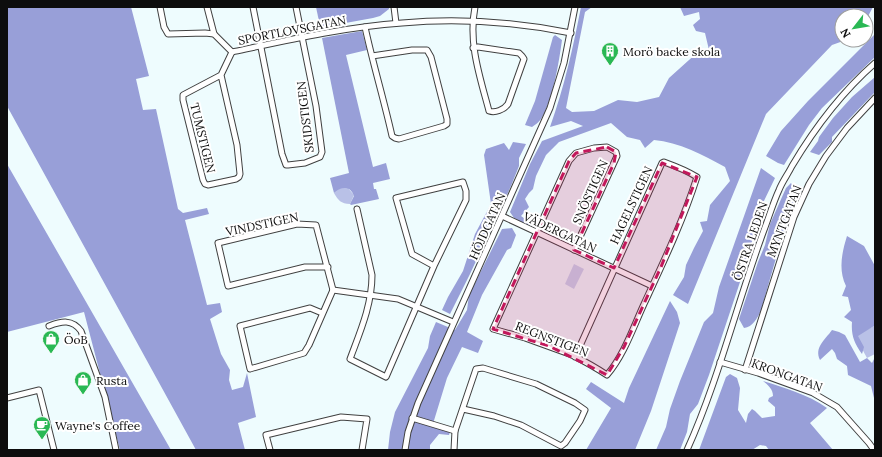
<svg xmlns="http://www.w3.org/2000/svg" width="882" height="457" font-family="Lora,serif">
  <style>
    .green { fill: #b9c1e7 }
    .forest { fill: #989fd8 }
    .pitch { fill: #cad6ef }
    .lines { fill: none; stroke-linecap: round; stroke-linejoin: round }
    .minor-casing { stroke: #404040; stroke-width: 7 }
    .minor { stroke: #fff; stroke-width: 5 }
    .marked { fill: #c2185b; fill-opacity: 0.2; stroke: #c2185b; stroke-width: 3; stroke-dasharray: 8 5; stroke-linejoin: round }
    .labels { text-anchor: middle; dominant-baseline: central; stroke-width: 4; stroke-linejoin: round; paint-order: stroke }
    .street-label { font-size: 12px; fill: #0d0d0d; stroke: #fff }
    .poi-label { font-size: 12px; fill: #0d0d0d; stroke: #fff; text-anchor: start }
  </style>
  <rect width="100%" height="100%" fill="#eefcfe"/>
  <g class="green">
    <path d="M344 187 348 188 354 195 350 204C341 204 338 200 334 193L339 189Z"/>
    <path d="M874 326 875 354 867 358 855 336Z"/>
  </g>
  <g class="forest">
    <path d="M7 7H131L149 76 136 79 143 110 156 109 178 209 183 213 207 208 209 214 185 220 207 305 220 303 222 312 210 319 221 354 230 370 229 380 232 390 243 387 247 373 256 417 238 423 245 450H196L7 106Z"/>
    <path d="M316 7H389V9L380 16 373 18 329 26H320Z"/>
    <path d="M581 7H592L585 12 566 108 572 112 594 111 618 100 637 102 659 97 669 78 699 51 709 50 705 33 696 31 693 25 700 19 699 12 684 16 680 7H873L866 20V16H842V40H846L832 45 766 114 688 304 673 295 684 277 686 265 694 248 703 231 700 222 707 221 710 205 730 181 725 167C703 155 679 142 654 140L645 148 640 140 627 137 611 123 559 142 546 155 536 176 533 189 529 193 525 199 529 207 521 216 528 221 530 227 514 218 510 212 530 164 542 141 583 126 571 121 550 127C564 88 573 48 581 7Z"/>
    <path d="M362 31 367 50 346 55 373 167 386 163 390 179 373 183 374 189H376L379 199 351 205 350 204 354 196C350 185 341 187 334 193L330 178 349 173 322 38Z"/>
    <path d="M875 34V57L822 108 809 125 784 165 778 163 766 156 781 131 808 101Z"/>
    <path d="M555 35 562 40C559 62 553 100 541 119 539 122 535 125 532 127L525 125 535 101 553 37Z"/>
    <path d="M875 77V92L832 137V142L819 155 810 152 818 141 819 137 833 118 852 97Z"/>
    <path d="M513 142 526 144 519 158V166L511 186 470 274 450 314 442 310 448 297 463 271 475 234 491 204 484 155 486 149 504 143 509 150Z"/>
    <path d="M7 164 171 450H120L84 312 7 332Z"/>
    <path d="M761 168 775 178 762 205 744 270 709 375 698 404 690 414 687 432 680 450H656L666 427 670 409 680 381 704 322 713 313 719 287Z"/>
    <path d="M791 183 798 196C782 233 772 272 761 311 757 318 753 327 744 328L739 319 758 262 765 245 770 224 786 188Z"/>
    <path d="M512 228 516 235 511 248 507 250 482 295 467 332 483 341 478 353 462 347 447 378 432 427 450 432 449 435 439 434 430 445V450H388L390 432 395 412 428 348 430 336 436 322 455 330 467 310 469 295 502 229Z"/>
    <path d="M847 236 864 246 875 266V328L874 326 858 336 864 347 862 354C854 343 851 335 852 322L844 317 851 310 848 297 842 296 846 286C838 270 842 252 847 236Z"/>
    <path d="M670 301 677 312 680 323 651 411 635 450H586L611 408 586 389 591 382 624 403 629 388Z"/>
    <path d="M832 330 839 332 845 335 860 362 867 358 872 363 875 357V402L871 386 848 375 847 366 837 359 835 353 832 349 820 360C814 347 825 340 832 330Z"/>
    <path d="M730 374 737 378 740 388 738 410 746 423 748 414 752 409 755 411 762 418 775 416V407L768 401 769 398 773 396C773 389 768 385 763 381 785 388 807 394 827 408L810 423 833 450H769L766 446 760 445 752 450H699L726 377Z"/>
  </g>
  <path class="pitch" d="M574 264 584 269 574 289 565 284Z"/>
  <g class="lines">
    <g class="minor-casing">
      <g id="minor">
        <path d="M160 7 164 27 168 34 205 33 214 34 232 52"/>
        <path d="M207 7 214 34"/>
        <path d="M253 7 282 154 286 165H288L305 163 320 157 322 152 316 106 296 7"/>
        <path d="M394 7 396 23"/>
        <path d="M365 27C373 64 384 100 392 136L395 138 399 139 444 126 447 124V119L431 57 427 50H412L372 56"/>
        <path d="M473 48 478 47 519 53 522 56 524 59 508 104C504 110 495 113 489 111 480 77 468 43 475 7"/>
        <path d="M232 52C288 40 345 27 402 23 458 18 516 22 571 33"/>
        <path d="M221 75 237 145 240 174 239 177 236 179 208 185 205 184 203 180 183 100V95L221 75 232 52"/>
        <path d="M357 209 372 275C372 305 360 332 350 359L386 377 434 266 466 200V191L463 182 396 198 412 254 434 266"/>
        <path d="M502 216 652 286"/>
        <path d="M574 250 617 156 616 152 607 147 594 148 576 153 569 161 493 329 525 338 572 355C584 361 595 367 607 375 624 355 633 328 644 304 663 263 683 221 697 177 686 170 675 166 664 162L662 163 575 357"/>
        <path d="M328 267H305L228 286 218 243 297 224 316 225 333 290"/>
        <path d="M333 290 398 299 453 322"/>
        <path d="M322 313 310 308 240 326 250 369 304 353 309 345 333 290"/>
        <path d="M49 326C62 321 72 319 81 331L105 397 116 450"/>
        <path d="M720 362 758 373 813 393 837 407 869 443 874 450"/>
        <path d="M745 370 794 217 809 184 826 156 847 128 875 98"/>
        <path d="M7 398 39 390 54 450"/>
        <path d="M412 418 455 431"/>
        <path d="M270 450 266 435 341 417 367 419 362 450"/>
        <path d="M405 450 408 432 418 403 550 108 564 63 575 7"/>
        <path d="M454 450 455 431 476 369 483 368 536 384 575 403 585 410 580 421 565 443 561 446 521 425 494 416 463 409"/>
        <path d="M687 450C719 379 737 303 764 230 769 217 773 203 779 190 782 182 788 174 792 166 814 129 842 92 875 63"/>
      </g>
    </g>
    <use href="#minor" class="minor"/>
  </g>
  <path class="marked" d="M607 147 616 152 614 163 574 250 614 268 662 163 697 177 661 267 624 347 607 375 549 346 493 329 569 161 576 153Z"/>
  <defs>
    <g id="building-pin" transform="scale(0.9)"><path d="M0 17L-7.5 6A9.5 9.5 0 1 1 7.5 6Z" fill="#2ab854" stroke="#fff"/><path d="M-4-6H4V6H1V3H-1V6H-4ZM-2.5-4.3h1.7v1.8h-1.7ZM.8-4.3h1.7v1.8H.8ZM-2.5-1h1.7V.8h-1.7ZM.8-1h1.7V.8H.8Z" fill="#fff"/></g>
    <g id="shop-pin" transform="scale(0.9)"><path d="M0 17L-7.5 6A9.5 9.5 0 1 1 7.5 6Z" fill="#2ab854" stroke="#fff"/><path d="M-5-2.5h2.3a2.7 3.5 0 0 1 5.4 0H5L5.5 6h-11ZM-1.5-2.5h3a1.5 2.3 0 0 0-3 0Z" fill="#fff"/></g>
    <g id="cafe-pin" transform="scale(0.9)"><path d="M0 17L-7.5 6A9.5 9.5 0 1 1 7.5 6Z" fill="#2ab854" stroke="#fff"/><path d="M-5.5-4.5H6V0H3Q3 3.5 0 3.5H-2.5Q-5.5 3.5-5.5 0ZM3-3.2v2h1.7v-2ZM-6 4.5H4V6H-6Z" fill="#fff"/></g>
  </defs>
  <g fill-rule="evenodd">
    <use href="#building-pin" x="610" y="51"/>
    <use href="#shop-pin" x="51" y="339"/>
    <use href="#shop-pin" x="83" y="380"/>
    <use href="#cafe-pin" x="42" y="425"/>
  </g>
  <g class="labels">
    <g class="street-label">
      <text transform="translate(292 30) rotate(-11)">SPORTLOVSGATAN</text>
      <text transform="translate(305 117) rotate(-97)">SKIDSTIGEN</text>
      <text transform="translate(203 138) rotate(76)">TUMSTIGEN</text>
      <text transform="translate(590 192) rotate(-66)">SNÖSTIGEN</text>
      <text transform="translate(631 205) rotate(-65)">HAGELSTIGEN</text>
      <text transform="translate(784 221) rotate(-69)">MYNTGATAN</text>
      <text transform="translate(262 224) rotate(-12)">VINDSTIGEN</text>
      <text transform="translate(487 226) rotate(-66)">HÖJDGATAN</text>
      <text transform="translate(560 232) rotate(25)">VÄDERGATAN</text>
      <text transform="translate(750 241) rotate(-71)">ÖSTRA LEDEN</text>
      <text transform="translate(552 339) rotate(21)">REGNSTIGEN</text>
      <text transform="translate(787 375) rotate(20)">KRONGATAN</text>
    </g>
    <g class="poi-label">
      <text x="623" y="51">Morö backe skola</text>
      <text x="64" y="339">ÖoB</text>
      <text x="96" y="380">Rusta</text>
      <text x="55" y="425">Wayne's Coffee</text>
    </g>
  </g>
  <rect width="882" height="457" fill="none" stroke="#0d0d0d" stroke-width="16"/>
  <g transform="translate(854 28) rotate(239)"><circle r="19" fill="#ffffff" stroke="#9e9e9e"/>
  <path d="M0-3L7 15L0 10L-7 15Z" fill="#2ab854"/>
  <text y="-6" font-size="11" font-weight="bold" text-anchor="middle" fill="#0d0d0d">N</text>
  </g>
</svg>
